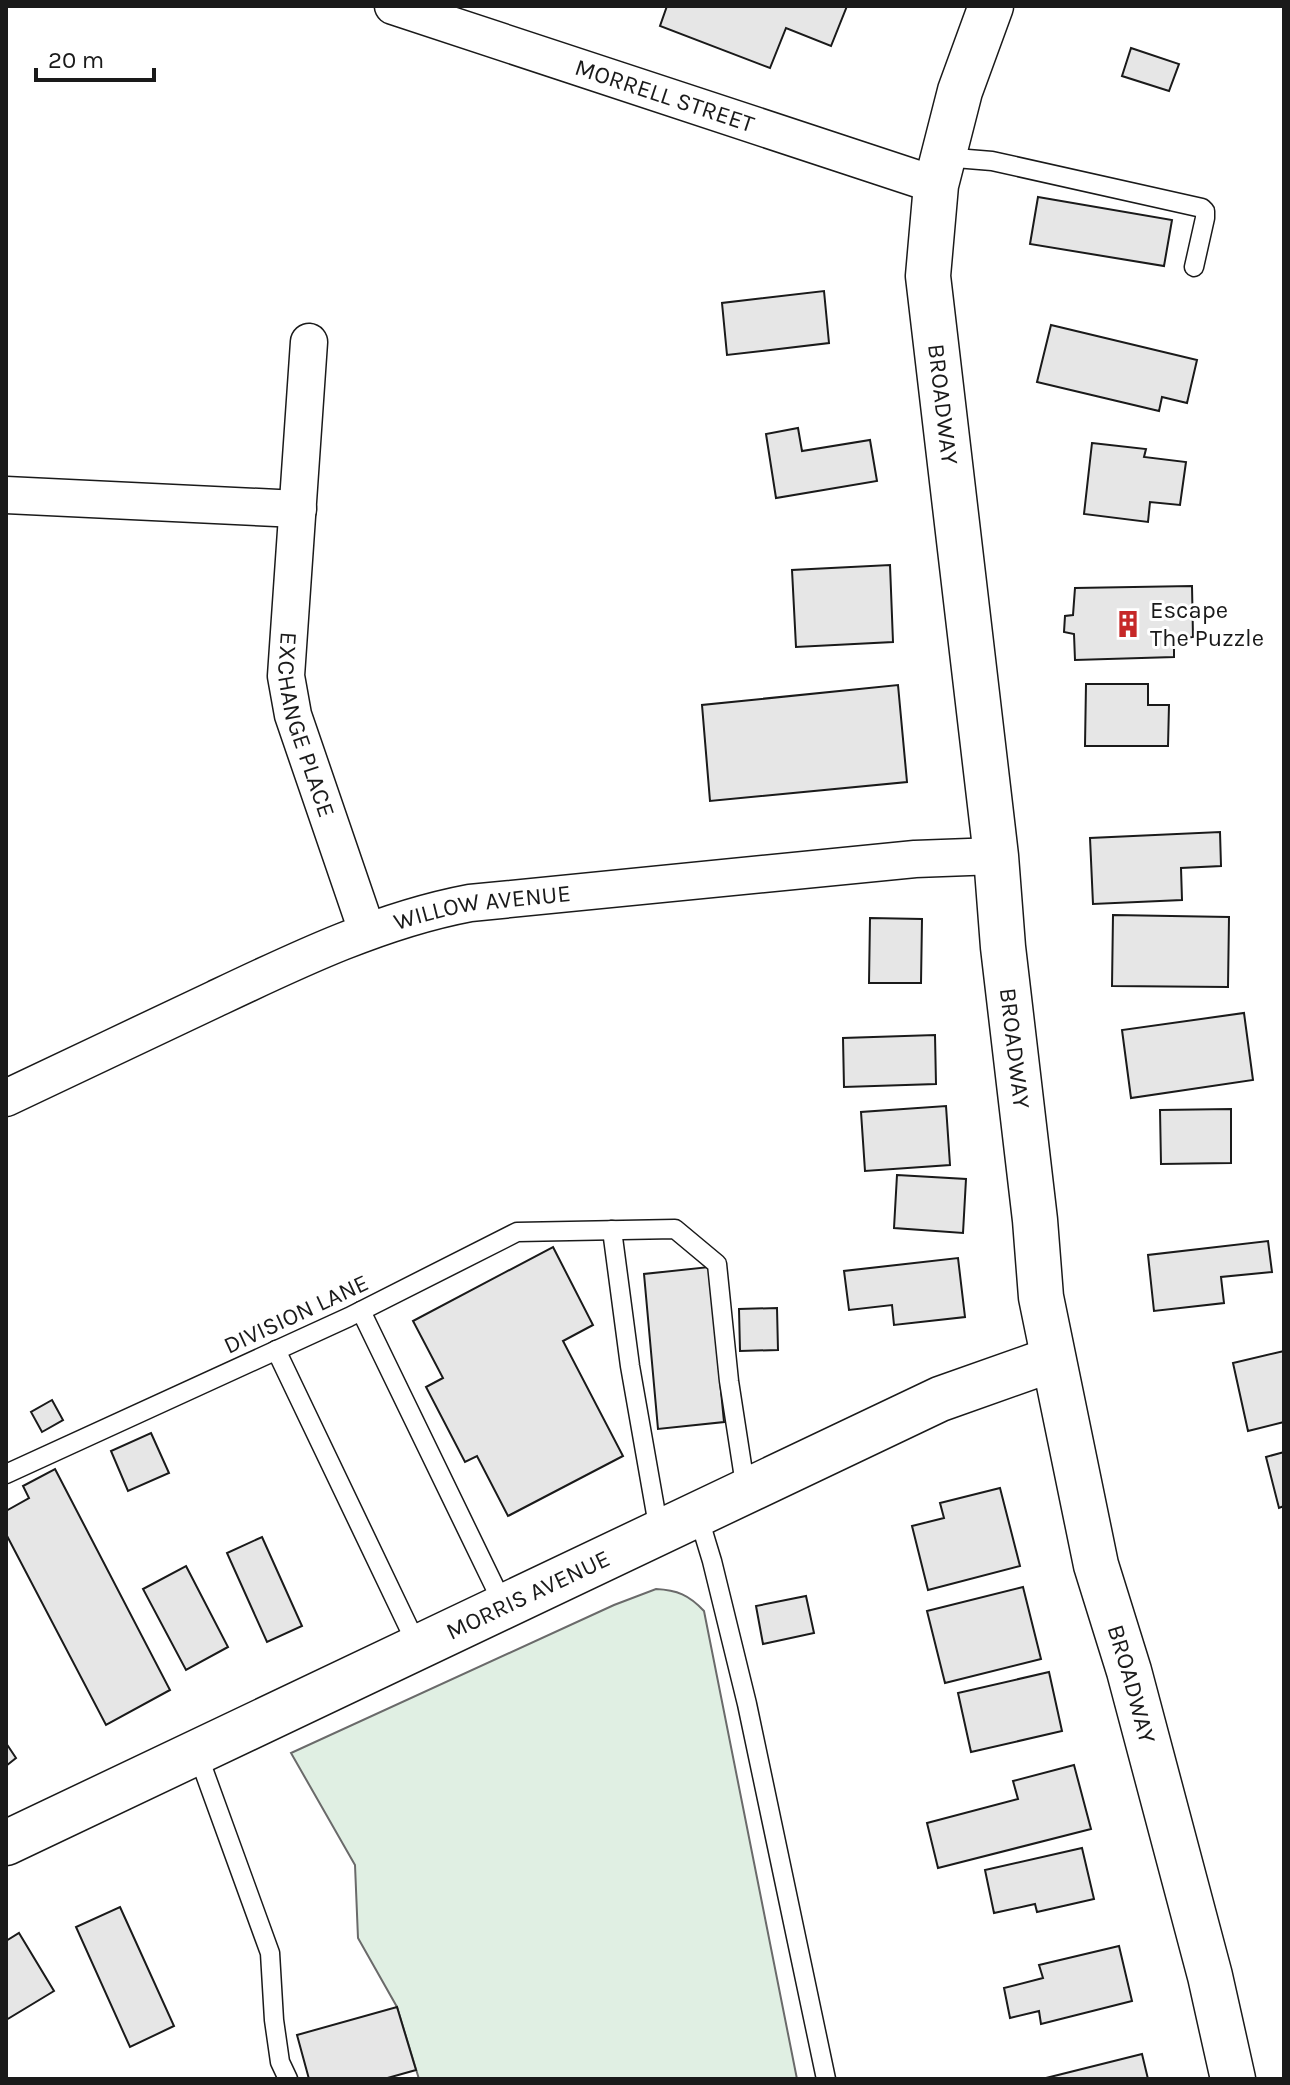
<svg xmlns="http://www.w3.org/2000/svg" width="1290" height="2085" font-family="Karla,sans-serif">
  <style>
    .green { fill: #e0efe3; stroke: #6a6a6a; stroke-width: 2 }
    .building { fill: #e6e6e6; stroke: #1a1a1a; stroke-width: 2 }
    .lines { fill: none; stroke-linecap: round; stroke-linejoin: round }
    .lane-casing { stroke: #1a1a1a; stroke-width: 21 }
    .street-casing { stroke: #1a1a1a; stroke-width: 39 }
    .secondary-casing { stroke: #1a1a1a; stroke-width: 47 }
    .lane { stroke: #fff; stroke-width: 18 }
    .street { stroke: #fff; stroke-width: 36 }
    .secondary { stroke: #fff; stroke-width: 44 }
    .labels { text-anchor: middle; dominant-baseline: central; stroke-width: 6; stroke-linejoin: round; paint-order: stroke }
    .street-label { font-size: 24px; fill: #1a1a1a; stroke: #fff }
    .poi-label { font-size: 24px; fill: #1a1a1a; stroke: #fff; text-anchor: start }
  </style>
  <rect width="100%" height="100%" fill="#fff"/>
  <path class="green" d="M656 1589C677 1590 689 1595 704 1611L797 2079H419L397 2007 358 1938 355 1865 291 1753 614 1605Z"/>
  <g class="building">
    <path d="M667 6H847L831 46 786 28 770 68 660 26Z"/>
    <path d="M1131 48 1179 64 1169 91 1122 76Z"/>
    <path d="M1038 197 1172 220 1164 266 1030 244Z"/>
    <path d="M824 291 829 343 727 355 722 303Z"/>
    <path d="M1051 325 1197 360 1187 403 1162 397 1159 411 1037 382Z"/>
    <path d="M798 428 802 451 870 440 877 481 776 498 766 434Z"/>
    <path d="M1092 443 1146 449 1144 457 1186 462 1180 505 1150 502 1148 522 1084 514Z"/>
    <path d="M890 565 893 642 796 647 792 570Z"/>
    <path d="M1192 586 1193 637 1174 640V657L1075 660 1074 634 1064 632 1065 616 1073 615 1075 588Z"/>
    <path d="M1086 684H1148V705H1169L1168 746H1085Z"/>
    <path d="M898 685 907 782 710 801 702 705Z"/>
    <path d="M1220 832 1221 866 1181 868 1182 900 1093 904 1090 838Z"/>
    <path d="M1113 915 1229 917 1228 987 1112 986Z"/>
    <path d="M870 918 922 919 921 983H869Z"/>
    <path d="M1244 1013 1253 1080 1131 1098 1122 1030Z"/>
    <path d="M935 1035 936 1084 844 1087 843 1038Z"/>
    <path d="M946 1106 950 1165 865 1171 861 1112Z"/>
    <path d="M1231 1109V1163L1161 1164 1160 1110Z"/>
    <path d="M897 1175 966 1179 963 1233 894 1228Z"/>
    <path d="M1268 1241 1272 1272 1221 1277 1224 1303 1154 1311 1148 1255Z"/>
    <path d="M553 1247 593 1325 563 1341 623 1456 508 1516 477 1456 465 1462 426 1387 443 1378 413 1321Z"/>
    <path d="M958 1258 965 1317 894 1325 892 1305 849 1310 844 1271Z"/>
    <path d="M709 1267 724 1422 658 1429 644 1274Z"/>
    <path d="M777 1308 778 1350 740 1351 739 1309Z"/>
    <path d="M1284 1351V1422L1248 1431 1233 1363Z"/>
    <path d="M52 1400 63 1420 42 1432 31 1412Z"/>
    <path d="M151 1433 169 1473 128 1491 111 1451Z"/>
    <path d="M1284 1452V1506L1279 1508 1266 1457Z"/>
    <path d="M55 1469 170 1690 106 1725 6 1534V1511L29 1498 23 1486Z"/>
    <path d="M1000 1488 1020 1566 928 1590 912 1526 944 1518 940 1503Z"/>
    <path d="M262 1537 302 1626 267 1642 227 1553Z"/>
    <path d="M186 1566 228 1647 186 1670 143 1589Z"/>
    <path d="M1023 1587 1041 1659 945 1683 927 1611Z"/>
    <path d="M806 1596 814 1633 763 1644 756 1606Z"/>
    <path d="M1049 1672 1062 1731 971 1752 958 1693Z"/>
    <path d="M6 1743 16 1758 6 1766Z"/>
    <path d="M1074 1765 1091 1829 938 1868 927 1823 1018 1799 1013 1781Z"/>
    <path d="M1082 1848 1094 1899 1037 1912 1035 1904 994 1913 985 1870Z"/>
    <path d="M120 1907 174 2026 130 2047 76 1927Z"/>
    <path d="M19 1933 54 1991 6 2020V1941Z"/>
    <path d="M1119 1946 1132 2001 1041 2024 1039 2011 1010 2018 1004 1988 1043 1978 1039 1965Z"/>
    <path d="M397 2007 416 2070 384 2079H309L297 2035Z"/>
    <path d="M1142 2054 1148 2079H1042Z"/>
  </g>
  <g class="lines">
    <g class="lane-casing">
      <g id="lane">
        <path d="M943 157 992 161 1202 208 1205 211V218L1194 267"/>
        <path d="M612 1230 630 1366 659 1531"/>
        <path d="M361 1311 504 1606"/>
        <path d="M276 1350 418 1647"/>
        <path d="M6 1474 349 1317 517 1232 675 1229 717 1264 729 1381 746 1491"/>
        <path d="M698 1515 712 1561 747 1704 826 2079"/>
        <path d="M197 1752 270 1953 274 2020 280 2062 288 2079"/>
      </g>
    </g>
    <g class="street-casing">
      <g id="street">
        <path id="s1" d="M393 6 936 185"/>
        <path id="s2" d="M309 342 286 676 293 715 367 931"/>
        <path d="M6 495 298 509"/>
        <path id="s3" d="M6 1098C76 1065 145 1032 215 999 297 960 380 920 470 903L915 859 996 856"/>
      </g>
    </g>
    <g class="secondary-casing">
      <g id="secondary">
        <path id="s4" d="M991 6 960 91 936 185 928 276 996 856 1003 947 1035 1220 1041 1297 1096 1565 1129 1671 1210 1976 1233 2079"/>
        <path id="s5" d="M6 1843 940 1399 1053 1359"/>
      </g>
    </g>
    <use href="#lane" class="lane"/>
    <use href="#street" class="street"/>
    <use href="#secondary" class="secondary"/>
  </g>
  <defs>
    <g id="building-bare" transform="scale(2.16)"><path d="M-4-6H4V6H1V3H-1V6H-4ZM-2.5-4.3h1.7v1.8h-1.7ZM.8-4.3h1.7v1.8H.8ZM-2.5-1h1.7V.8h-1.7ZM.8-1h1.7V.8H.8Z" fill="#c62828" stroke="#fff" stroke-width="2.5" paint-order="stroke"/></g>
  </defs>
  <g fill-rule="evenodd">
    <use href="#building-bare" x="1128" y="624"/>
  </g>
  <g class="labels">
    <g class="street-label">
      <text stroke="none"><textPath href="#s1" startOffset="286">MORRELL STREET</textPath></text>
      <text stroke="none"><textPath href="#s4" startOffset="408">BROADWAY</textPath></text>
      <text stroke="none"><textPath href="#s2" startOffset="386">EXCHANGE PLACE</textPath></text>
      <text stroke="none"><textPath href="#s3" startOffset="516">WILLOW AVENUE</textPath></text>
      <text stroke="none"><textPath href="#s4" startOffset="1056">BROADWAY</textPath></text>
      <text transform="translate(296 1314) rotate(-25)">DIVISION LANE</text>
      <text stroke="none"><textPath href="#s5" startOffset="578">MORRIS AVENUE</textPath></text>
      <text stroke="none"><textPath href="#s4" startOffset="1704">BROADWAY</textPath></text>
    </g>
    <g class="poi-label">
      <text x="1150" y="610">Escape<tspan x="1150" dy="28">The Puzzle</tspan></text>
    </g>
  </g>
  <rect width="1290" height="2085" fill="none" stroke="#1a1a1a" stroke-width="16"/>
  <path d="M36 68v12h118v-12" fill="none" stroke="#1a1a1a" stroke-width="4"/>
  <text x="48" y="68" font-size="24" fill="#1a1a1a" stroke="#ffffff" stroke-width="6" paint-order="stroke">20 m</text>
</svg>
